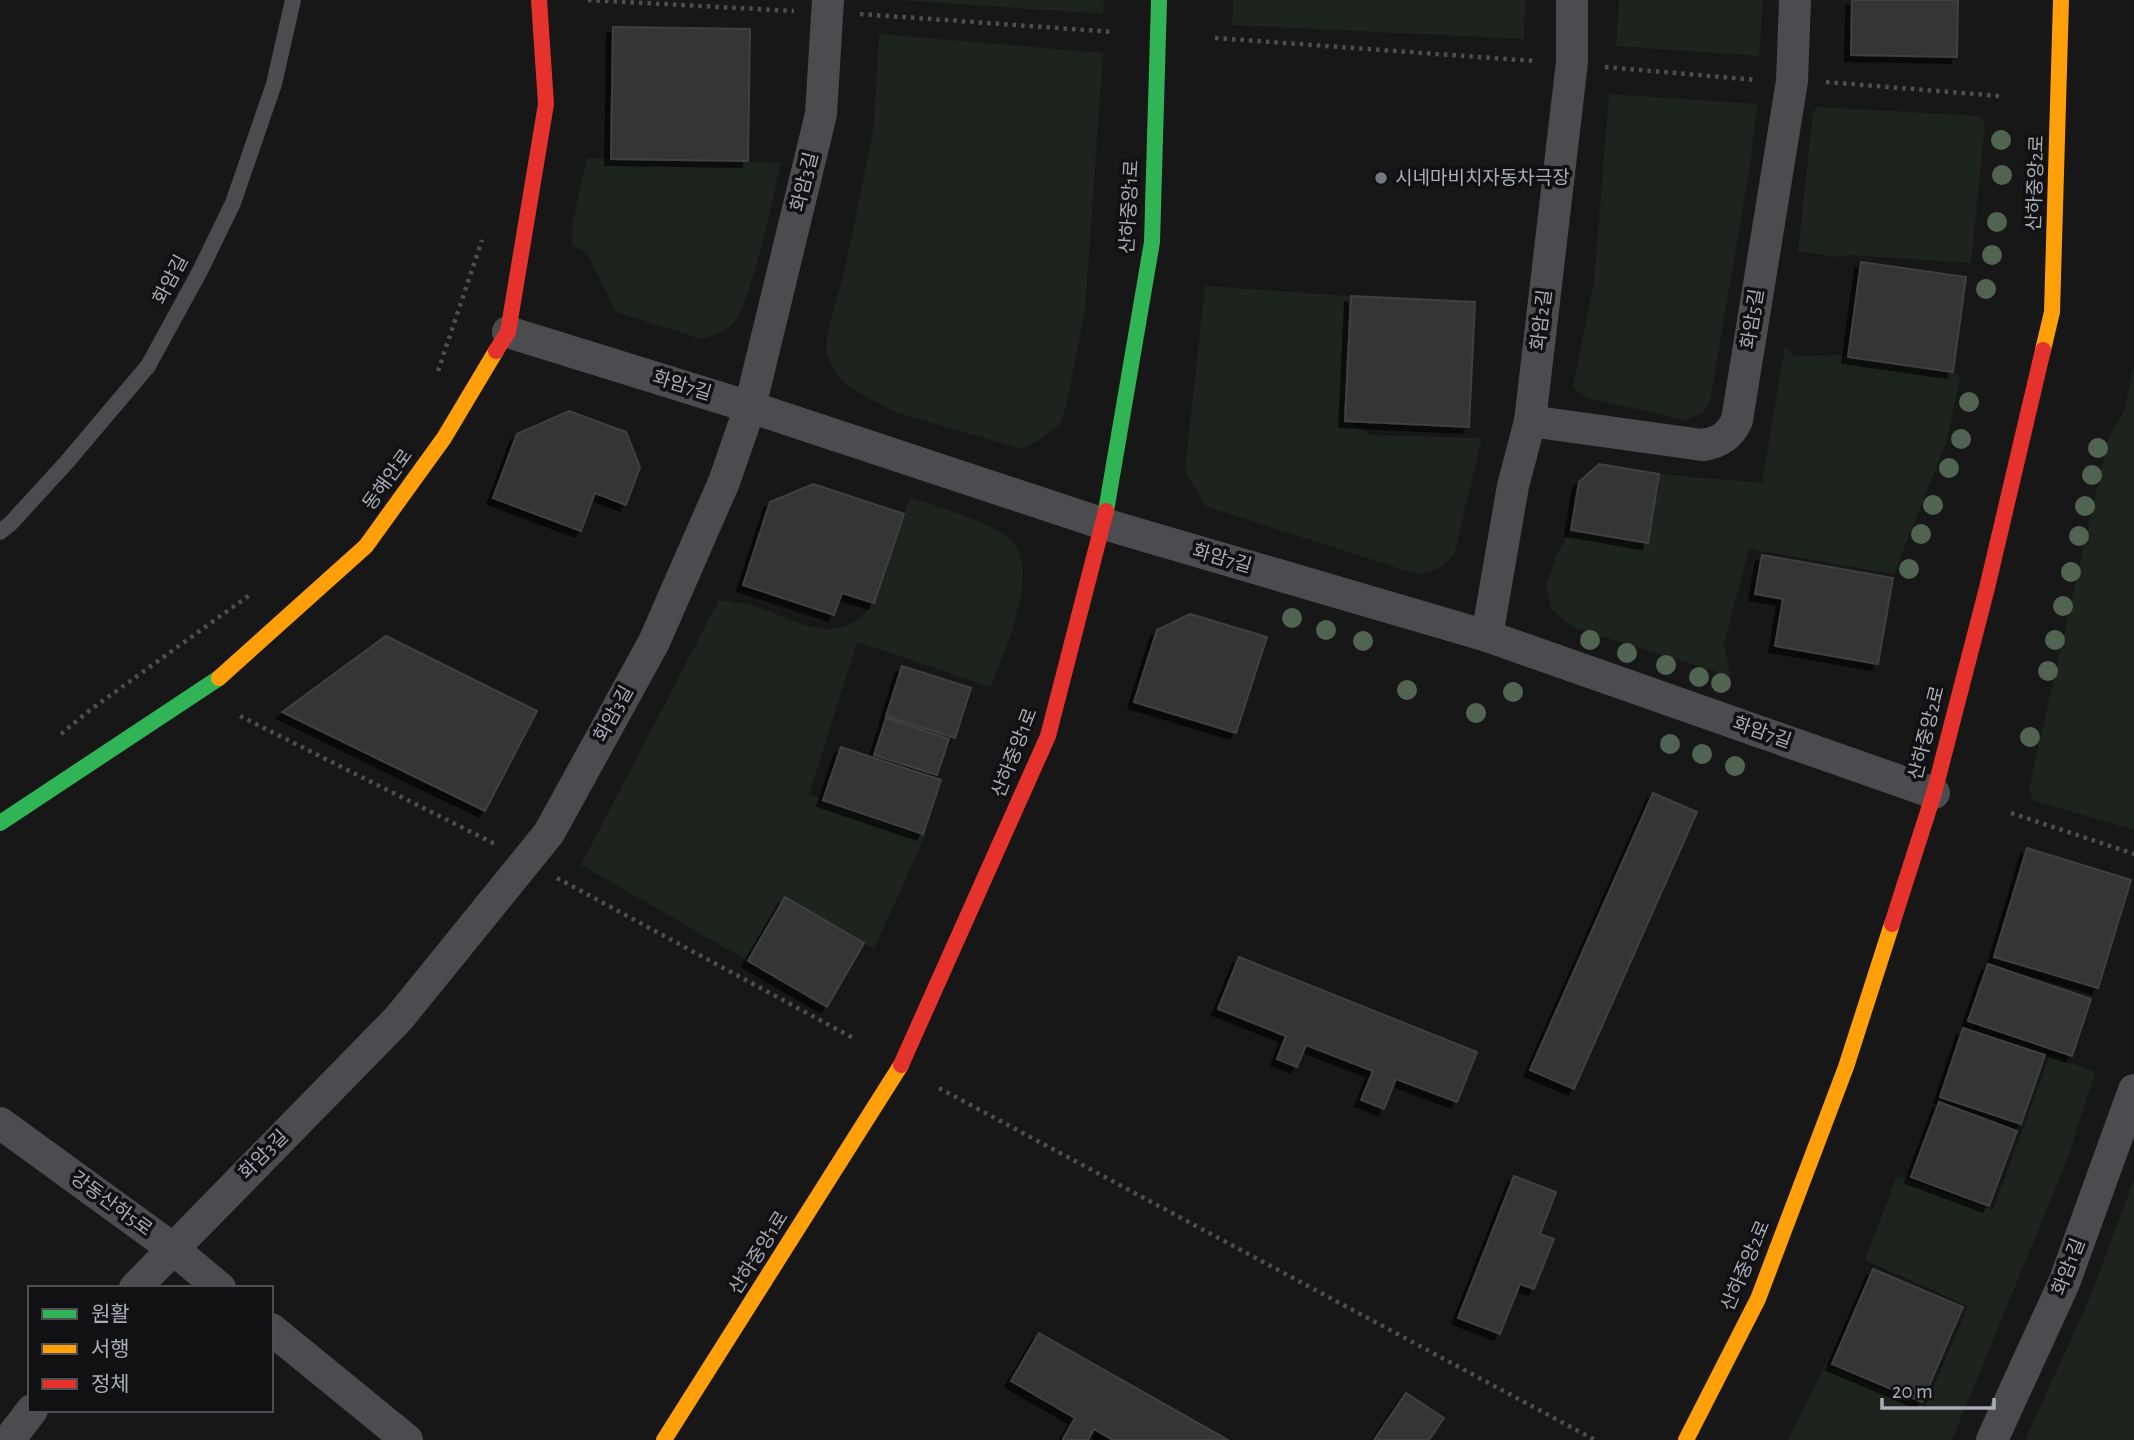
<svg xmlns="http://www.w3.org/2000/svg" width="2134" height="1440" font-family="'Alegreya Sans','Noto Sans KR',sans-serif">
  <style>
    .green { fill: #1d241e }
    .building { fill: #353536; stroke: #3f4043; stroke-width: 2; filter: url(#shadow) }
    .lines { fill: none; stroke-linecap: round; stroke-linejoin: round }
    .path { stroke: #4d4e52; stroke-width: 4.5; stroke-dasharray: 3.5 5; stroke-linecap: butt }
    .lane { stroke: #4b4c50; stroke-width: 16 }
    .street { stroke: #4b4c50; stroke-width: 32 }
    .fast { stroke: #30b455; stroke-width: 16 }
    .slow { stroke: #ff9f0a; stroke-width: 16 }
    .jam { stroke: #e5322d; stroke-width: 16 }
    .tree { fill: #506451 }
    .poi-dot { fill: #757880; stroke: #111113; stroke-width: 2.5 }
    .labels { text-anchor: middle; dominant-baseline: central; stroke-width: 7; stroke-linejoin: round; paint-order: stroke }
    .poi-label { font-size: 19px; fill: #a8adb8; stroke: #111113; text-anchor: start }
    .street-label { font-size: 19px; fill: #a8adb8; stroke: #111113 }
  </style>
  <defs>
    <filter id="shadow"><feDropShadow dx="-6" dy="6" stdDeviation="0" flood-color="#0009"/></filter>
  </defs>
  <rect width="100%" height="100%" fill="#171717"/>
  <g class="green">
    <path d="M900 0H1104L1103 14Z"/>
    <path d="M1233 0H1525L1524 39 1232 25Z"/>
    <path d="M1619 0H1763L1759 56 1616 46Z"/>
    <path d="M879 34 1103 53 1085 309 1067 403 1060 424 1039 440 1021 449 895 412 847 386 835 371 826 353 827 335 845 268 874 127Z"/>
    <path d="M1609 94 1757 104 1751 159 1710 401 1703 413 1685 420 1587 398 1573 388 1594 283Z"/>
    <path d="M1817 107 1979 116 1985 124 1971 263 1850 255 1836 257 1798 251 1813 113Z"/>
    <path d="M587 158 781 163C774 193 750 308 732 325 724 332 713 336 702 339L616 312 587 253 572 245 573 219Z"/>
    <path d="M1205 286 1351 296 1345 421 1370 435 1482 438 1454 555 1438 569 1419 574 1404 570 1205 506 1185 470Z"/>
    <path d="M1785 347 1795 356 1842 355 1953 372 1960 378 1947 440 1894 574 1749 549 1724 644 1731 676 1575 628 1552 610 1546 586 1556 556 1571 530 1648 542 1659 474 1762 483Z"/>
    <path d="M2134 364V830L2032 800 2029 788 2108 440 2125 408Z"/>
    <path d="M910 497C934 506 999 524 1013 542 1040 575 1004 652 991 687L857 642 809 795 926 834 874 949 785 898 748 961 581 865 719 600C728 602 738 602 746 604 792 615 834 655 874 603Z"/>
    <path d="M2050 1055 2095 1072 2069 1155 1952 1440H1788L1825 1365 1925 1407 1968 1306 1865 1260 1897 1176 1993 1210Z"/>
    <path d="M2134 1179V1440H2025L2089 1300Z"/>
  </g>
  <g class="building">
    <path d="M1852 0H1958L1957 57 1851 55Z"/>
    <path d="M613 27 750 29 748 161 611 159Z"/>
    <path d="M1861 262 1966 277 1953 372 1848 357Z"/>
    <path d="M1351 296 1475 302 1469 427 1345 421Z"/>
    <path d="M569 411 626 432 640 467 626 505 595 493 581 531 493 498 517 434Z"/>
    <path d="M1599 464 1659 474 1648 543 1571 530 1579 482Z"/>
    <path d="M813 484 904 514 874 603 842 593 834 615 743 585 770 502Z"/>
    <path d="M1762 555 1893 578 1878 664 1775 646 1783 599 1755 594Z"/>
    <path d="M1190 614 1267 637 1236 733 1134 702 1157 630Z"/>
    <path d="M386 636 537 711 485 811 282 712Z"/>
    <path d="M902 666 971 688 955 738 886 716Z"/>
    <path d="M886 718 949 739 937 775 874 755Z"/>
    <path d="M841 747 941 780 923 834 823 800Z"/>
    <path d="M1653 793 1697 812 1574 1089 1530 1070Z"/>
    <path d="M2027 848 2131 880 2098 988 1994 957Z"/>
    <path d="M785 897 864 943 827 1007 748 961Z"/>
    <path d="M1239 957 1477 1052 1457 1102 1396 1079 1384 1109 1361 1100 1373 1071 1306 1045 1297 1067 1277 1059 1286 1036 1218 1009Z"/>
    <path d="M1988 964 2091 999 2072 1056 1968 1021Z"/>
    <path d="M1963 1028 2045 1055 2021 1124 1940 1097Z"/>
    <path d="M1939 1102 2017 1131 1989 1206 1911 1177Z"/>
    <path d="M1514 1176 1556 1192 1540 1234 1554 1239 1534 1289 1520 1284 1500 1334 1458 1318Z"/>
    <path d="M1873 1269 1963 1307 1922 1402 1832 1364Z"/>
    <path d="M1039 1333 1228 1440H1113L1094 1429 1088 1440H1065L1063 1439 1075 1418 1011 1381Z"/>
    <path d="M1406 1393 1444 1418 1429 1440H1374Z"/>
  </g>
  <g class="lines">
    <g class="path">
      <path d="M588 0 794 11"/>
      <path d="M860 14 1114 32"/>
      <path d="M1215 38 1534 61"/>
      <path d="M1605 67 1757 80"/>
      <path d="M1826 82 2000 96"/>
      <path d="M438 371 482 240"/>
      <path d="M240 716 497 845"/>
      <path d="M61 734 90 710 251 594"/>
      <path d="M2011 813 2134 854"/>
      <path d="M557 878 853 1038"/>
      <path d="M939 1088 1595 1440"/>
    </g>
    <path class="lane" d="M0 532 11 523 66 463 148 366 200 271 233 203 274 84 293 0"/>
    <g class="street">
      <path d="M508 332 750 407 1104 524 1487 636 1934 793"/>
      <path d="M1530 421 1702 445C1719 443 1730 436 1737 420L1792 81 1795 0"/>
      <path d="M1487 636 1513 486 1530 421 1572 62V0"/>
      <path d="M0 1123 172 1248 220 1288"/>
      <path d="M135 1288 399 1018 549 833 654 642 724 482 750 407 821 114 828 0"/>
      <path d="M271 1329 407 1440"/>
      <path d="M9 1440 32 1410"/>
      <path d="M1992 1440 2064 1283 2134 1090"/>
    </g>
    <g class="fast">
      <path d="M1106 511 1152 242 1159 0"/>
      <path d="M0 823 219 678"/>
    </g>
    <g class="slow">
      <path d="M2043 350 2052 312 2061 0"/>
      <path d="M219 678 366 546 444 438 496 351"/>
      <path d="M664 1440 901 1065"/>
      <path d="M1686 1440 1758 1299 1846 1067 1892 924"/>
    </g>
    <g class="jam">
      <path d="M496 351 508 332 546 104 539 0"/>
      <path d="M1892 924 1934 793 1987 588 2043 350"/>
      <path d="M901 1065 1048 736 1106 511"/>
    </g>
  </g>
  <g class="tree">
    <circle cx="2001" cy="140" r="10"/>
    <circle cx="2002" cy="175" r="10"/>
    <circle cx="1997" cy="222" r="10"/>
    <circle cx="1992" cy="255" r="10"/>
    <circle cx="1986" cy="289" r="10"/>
    <circle cx="1969" cy="402" r="10"/>
    <circle cx="1961" cy="439" r="10"/>
    <circle cx="2098" cy="448" r="10"/>
    <circle cx="1949" cy="468" r="10"/>
    <circle cx="2092" cy="475" r="10"/>
    <circle cx="1933" cy="505" r="10"/>
    <circle cx="2085" cy="506" r="10"/>
    <circle cx="1921" cy="534" r="10"/>
    <circle cx="2079" cy="536" r="10"/>
    <circle cx="1909" cy="569" r="10"/>
    <circle cx="2071" cy="572" r="10"/>
    <circle cx="2063" cy="606" r="10"/>
    <circle cx="1292" cy="618" r="10"/>
    <circle cx="1326" cy="630" r="10"/>
    <circle cx="1590" cy="640" r="10"/>
    <circle cx="2055" cy="640" r="10"/>
    <circle cx="1363" cy="641" r="10"/>
    <circle cx="1627" cy="653" r="10"/>
    <circle cx="1666" cy="665" r="10"/>
    <circle cx="2048" cy="671" r="10"/>
    <circle cx="1699" cy="677" r="10"/>
    <circle cx="1721" cy="683" r="10"/>
    <circle cx="1407" cy="690" r="10"/>
    <circle cx="1513" cy="692" r="10"/>
    <circle cx="1476" cy="713" r="10"/>
    <circle cx="2030" cy="737" r="10"/>
    <circle cx="1670" cy="744" r="10"/>
    <circle cx="1702" cy="754" r="10"/>
    <circle cx="1735" cy="766" r="10"/>
  </g>
  <circle class="poi-dot" cx="1381" cy="178" r="7"/>
  <g class="labels">
    <g class="poi-label">
      <text x="1395" y="178">시네마비치자동차극장</text>
    </g>
    <g class="street-label">
      <text transform="translate(805 182) rotate(-76)">화암3길</text>
      <text transform="translate(2036 183) rotate(-88)">산하중앙2로</text>
      <text transform="translate(1130 207) rotate(-87)">산하중앙1로</text>
      <text transform="translate(171 280) rotate(-62)">화암길</text>
      <text transform="translate(1753 319) rotate(-81)">화암5길</text>
      <text transform="translate(1542 320) rotate(-83)">화암2길</text>
      <text transform="translate(682 386) rotate(17)">화암7길</text>
      <text transform="translate(388 480) rotate(-54)">동해안로</text>
      <text transform="translate(1222 559) rotate(16)">화암7길</text>
      <text transform="translate(614 714) rotate(-61)">화암3길</text>
      <text transform="translate(1762 733) rotate(19)">화암7길</text>
      <text transform="translate(1927 733) rotate(-76)">산하중앙2로</text>
      <text transform="translate(1015 753) rotate(-69)">산하중앙1로</text>
      <text transform="translate(264 1155) rotate(-45)">화암3길</text>
      <text transform="translate(111 1204) rotate(36)">강동산하5로</text>
      <text transform="translate(759 1253) rotate(-58)">산하중앙1로</text>
      <text transform="translate(1746 1266) rotate(-67)">산하중앙2로</text>
      <text transform="translate(2069 1267) rotate(-69)">화암1길</text>
    </g>
  </g>
  <rect x="28" y="1286" width="245" height="126" fill="#111113" stroke="#4d4f55" stroke-width="2"/>
  <rect x="42" y="1309" width="35" height="10" fill="#30b455" stroke="#4d4f55" stroke-width="2"/>
  <text x="91" y="1321" font-size="21" fill="#a8adb8">원활</text>
  <rect x="42" y="1344" width="35" height="10" fill="#ff9f0a" stroke="#4d4f55" stroke-width="2"/>
  <text x="91" y="1356" font-size="21" fill="#a8adb8">서행</text>
  <rect x="42" y="1379" width="35" height="10" fill="#e5322d" stroke="#4d4f55" stroke-width="2"/>
  <text x="91" y="1391" font-size="21" fill="#a8adb8">정체</text>
  <path d="M1882 1398v10h112v-10" fill="none" stroke="#a8adb8" stroke-width="3.5"/>
  <text x="1892" y="1398" font-size="21" fill="#a8adb8" stroke="#111113" stroke-width="5" paint-order="stroke">20 m</text>
</svg>
